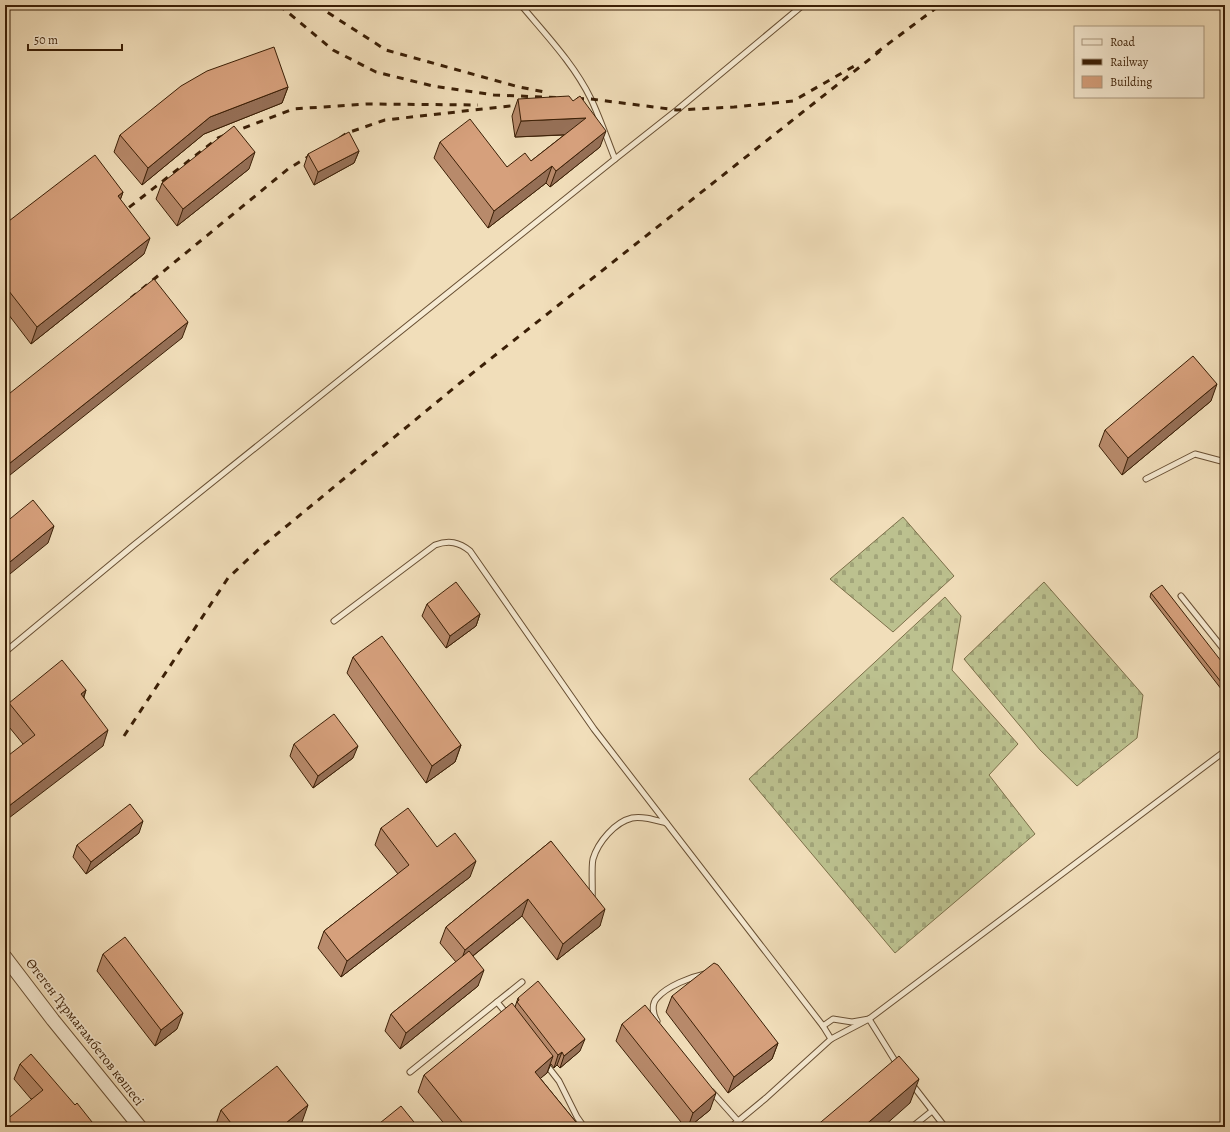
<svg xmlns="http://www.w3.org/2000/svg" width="1230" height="1132" font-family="Alegreya,serif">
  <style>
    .cemetery { fill: url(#cemetery-stones); stroke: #7c704a }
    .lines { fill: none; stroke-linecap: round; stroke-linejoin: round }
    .service-casing { stroke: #684f33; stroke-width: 7 }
    .tertiary-casing { stroke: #684f33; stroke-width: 15 }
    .service { stroke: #f6ead2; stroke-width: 5 }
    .tertiary { stroke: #f6ead2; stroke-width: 13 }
    .rail { stroke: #3b1f06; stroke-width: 3; stroke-dasharray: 7 7; stroke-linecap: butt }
    .wall { fill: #b88a6b; stroke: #3b1f06 }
    .shaded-wall { fill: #967057; stroke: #3b1f06 }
    .building { fill: #d6a07c; stroke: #3b1f06 }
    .labels { text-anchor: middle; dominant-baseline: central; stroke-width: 3.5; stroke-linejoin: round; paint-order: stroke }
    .street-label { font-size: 14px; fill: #3b1f06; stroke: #f6ead2 }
  </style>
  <defs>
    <pattern id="cemetery-stones" width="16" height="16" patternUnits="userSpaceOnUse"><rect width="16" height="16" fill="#bcc18f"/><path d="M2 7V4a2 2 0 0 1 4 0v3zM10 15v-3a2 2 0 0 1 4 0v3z" fill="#a2a57a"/></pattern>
  </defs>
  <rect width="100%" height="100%" fill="#f1deba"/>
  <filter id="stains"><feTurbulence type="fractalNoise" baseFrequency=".005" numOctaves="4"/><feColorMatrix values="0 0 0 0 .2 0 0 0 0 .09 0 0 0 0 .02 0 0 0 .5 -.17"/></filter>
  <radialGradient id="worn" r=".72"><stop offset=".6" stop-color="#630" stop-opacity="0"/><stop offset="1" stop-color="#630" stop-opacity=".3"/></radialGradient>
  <g class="cemetery">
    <path d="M903 517 954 576 893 632 830 579Z"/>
    <path d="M1044 582 1143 695 1137 738 1077 786 1040 750 964 659Z"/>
    <path d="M945 597 961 616 952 670 1018 744 989 775 1035 834 895 953 749 779Z"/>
  </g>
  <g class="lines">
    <g class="service-casing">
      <g id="service">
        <path d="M615 159 677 110 803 5"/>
        <path d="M1146 479 1195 454 1225 462"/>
        <path d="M1181 596 1225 651"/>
        <path d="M334 621 435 545C449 540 459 542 470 551L594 729 823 1026 833 1019 852 1022 869 1019"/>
        <path d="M5 652 134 545 615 159C607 139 600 118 591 99 574 64 546 35 521 5"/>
        <path d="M592 899C593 890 591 867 593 859 598 842 615 822 632 818 643 816 655 820 666 823"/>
        <path d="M497 1002 522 982"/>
        <path d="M869 1019 897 1064"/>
        <path d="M657 1021C653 1015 651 1004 657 998 667 986 691 977 705 974"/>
        <path d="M823 1026 831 1039"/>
        <path d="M545 1063 559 1081 577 1117 584 1127"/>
        <path d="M410 1072 497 1002 507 1014"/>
        <path d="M911 1083 945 1127"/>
        <path d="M712 1092 738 1121"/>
        <path d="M731 1127 766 1098 831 1039 869 1019 1225 751"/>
        <path d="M912 1127 932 1111"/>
      </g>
    </g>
    <g class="tertiary-casing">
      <path id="tertiary" d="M5 957 53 1020 140 1127"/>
    </g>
    <use href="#service" class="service"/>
    <use href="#tertiary" class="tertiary"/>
    <g class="rail">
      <path d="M279 5 333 50 376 72 433 86 494 95 591 99 677 110 734 107 793 101 856 65"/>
      <path d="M316 5 386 50 519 87 545 92"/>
      <path d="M876 53 940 5"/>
      <path d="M340 138 347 133 385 120 527 104"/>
      <path d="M118 216 218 138 293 109 367 104 478 105"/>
      <path d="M131 298 288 169 316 152"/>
      <path d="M124 736 228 578 260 548 460 383 880 51"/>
    </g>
  </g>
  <g class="wall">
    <path d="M288 87 282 103 204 134 142 185 114 152 120 135Z"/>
    <path d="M518 99 600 147 550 187 546 183 488 228 434 158 440 142 507 167 531 161 564 135 515 137 512 116Z"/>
    <path d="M359 151 354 163 314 185 304 166 308 154Z"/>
    <path d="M249 169 177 226 156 199 162 183Z"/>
    <path d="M123 192 120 200 144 254 31 344 5 310V224Z"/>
    <path d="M1211 401 1122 475 1099 446 1105 430Z"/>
    <path d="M1151 593 1225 666V694L1150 597Z"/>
    <path d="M427 604 480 614 476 626 446 648 422 616Z"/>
    <path d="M353 657 461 745 455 762 426 783 347 673Z"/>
    <path d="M86 690 84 697 103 746 23 744 5 722V714L9 703Z"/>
    <path d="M294 744 353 758 313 788 290 756Z"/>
    <path d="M381 828 437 847 470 877 341 977 318 948 324 931 398 874 375 845Z"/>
    <path d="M139 833 86 874 73 857 77 845Z"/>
    <path d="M551 841 600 926 557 960 522 916 473 956 478 986 400 1049 385 1031 391 1014 456 962 440 943 446 927Z"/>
    <path d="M103 954 177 1029 155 1046 97 971Z"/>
    <path d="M672 996 778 1043 772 1059 728 1093 666 1012Z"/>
    <path d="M518 998 580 1051 560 1068 557 1065 554 1068 551 1064 547 1073 540 1078 580 1127H447L418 1092 424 1075 515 1007Z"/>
    <path d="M622 1024 710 1110 689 1127H685L616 1041Z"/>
    <path d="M20 1064 75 1105 31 1099 14 1079Z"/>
    <path d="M221 1110 302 1122 296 1127H215Z"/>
  </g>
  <g class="shaded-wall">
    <path d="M288 87 282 103 204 134 142 185 148 168 210 117Z"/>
    <path d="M586 118 580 134 515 137 521 121Z"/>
    <path d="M606 131 600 147 550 187 556 171Z"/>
    <path d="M359 151 354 163 314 185 318 172Z"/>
    <path d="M255 152 249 169 177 226 183 209Z"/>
    <path d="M552 166 546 183 488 228 494 211Z"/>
    <path d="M123 192 117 209 118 196Z"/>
    <path d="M150 238 144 254 31 344 37 327Z"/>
    <path d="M188 322 182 338 5 479V467Z"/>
    <path d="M1217 384 1211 401 1122 475 1128 458Z"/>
    <path d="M54 526 48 543 5 578V566Z"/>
    <path d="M480 614 476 626 446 648 450 636Z"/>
    <path d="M86 690 80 706 81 694Z"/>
    <path d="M108 730 103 746 5 821V809Z"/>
    <path d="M461 745 455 762 426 783 432 766Z"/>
    <path d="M358 746 353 758 313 788 318 776Z"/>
    <path d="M143 821 139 833 86 874 91 862Z"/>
    <path d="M476 861 470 877 341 977 347 961Z"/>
    <path d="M528 899 522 916 459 967 465 950Z"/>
    <path d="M605 909 600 926 557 960 563 944Z"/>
    <path d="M484 970 478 986 400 1049 406 1033Z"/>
    <path d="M183 1013 177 1029 155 1046 161 1030Z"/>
    <path d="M585 1039 580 1051 560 1068 564 1056Z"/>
    <path d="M778 1043 772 1059 728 1093 734 1077Z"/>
    <path d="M562 1052 557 1065 554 1068 558 1055Z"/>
    <path d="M553 1056 547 1073 529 1088 535 1072Z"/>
    <path d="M919 1079 910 1103 883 1127H863Z"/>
    <path d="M716 1093 710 1110 689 1127H688L693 1113Z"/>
    <path d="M308 1105 302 1122 296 1127H281Z"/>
  </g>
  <g class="building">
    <path d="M274 47 288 87 210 117 148 168 120 135 181 86 207 71Z"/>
    <path d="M569 96 573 101 580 96 606 131 556 171 552 166 494 211 440 142 470 119 507 167 525 153 531 161 586 118 521 121 518 99Z"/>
    <path d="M234 126 255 152 183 209 162 183Z"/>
    <path d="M349 132 359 151 318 172 308 154Z"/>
    <path d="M95 155 123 192 118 196 150 238 37 327 5 286V224Z"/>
    <path d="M154 279 188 322 5 467V397Z"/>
    <path d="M1193 356 1217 384 1128 458 1105 430Z"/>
    <path d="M33 500 54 526 5 566V523Z"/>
    <path d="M456 582 480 614 450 636 427 604Z"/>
    <path d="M1162 585 1225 666V687L1151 593Z"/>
    <path d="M382 636 461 745 432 766 353 657Z"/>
    <path d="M62 660 86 690 81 694 108 730 5 809V758L35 735 9 703Z"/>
    <path d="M334 714 358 746 318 776 294 744Z"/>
    <path d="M130 804 143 821 91 862 77 845Z"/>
    <path d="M408 808 437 847 455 833 476 861 347 961 324 931 409 865 381 828Z"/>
    <path d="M551 841 605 909 563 944 528 899 465 950 446 927Z"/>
    <path d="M125 937 183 1013 161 1030 103 954Z"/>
    <path d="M469 951 484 970 406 1033 391 1014Z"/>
    <path d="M714 963 718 965 778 1043 734 1077 672 996Z"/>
    <path d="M538 981 585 1039 564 1056 562 1052 558 1055 517 1002 519 1000 518 998Z"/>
    <path d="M512 1003 553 1056 535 1072 580 1127H466L424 1075Z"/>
    <path d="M645 1005 716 1093 693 1113 622 1024Z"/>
    <path d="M31 1054 75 1105 77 1103 96 1127H5V1121L43 1090 20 1064Z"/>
    <path d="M899 1056 919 1079 863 1127H815Z"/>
    <path d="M277 1066 308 1105 281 1127H234L221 1110Z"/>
    <path d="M401 1106 418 1127H375Z"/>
  </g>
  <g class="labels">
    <g class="street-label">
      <text transform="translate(85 1032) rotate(52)">Өтеген Тұрмағамбетов көшесі</text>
    </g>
  </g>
  <rect width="1230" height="1132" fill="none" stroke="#f1deba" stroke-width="20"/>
  <rect x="6" y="6" width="1218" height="1120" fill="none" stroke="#3b1f06" stroke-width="2"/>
  <rect x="10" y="10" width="1210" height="1112" fill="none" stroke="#3b1f06"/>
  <rect x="1074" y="26" width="130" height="72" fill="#f6ead2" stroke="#ab9980"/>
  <rect x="1082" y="39" width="20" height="6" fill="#f6ead2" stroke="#ab9980"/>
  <text x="1110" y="46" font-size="12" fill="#3b1f06">Road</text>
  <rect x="1082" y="59" width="20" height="6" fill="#3b1f06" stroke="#ab9980"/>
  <text x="1110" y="66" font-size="12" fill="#3b1f06">Railway</text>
  <rect x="1082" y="76" width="20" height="12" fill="#d6a07c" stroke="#ab9980"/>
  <text x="1110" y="86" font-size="12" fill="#3b1f06">Building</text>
  <path d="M28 44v6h94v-6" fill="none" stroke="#3b1f06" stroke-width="2"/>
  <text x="34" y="44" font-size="12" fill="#3b1f06" stroke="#f6ead2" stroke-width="3" paint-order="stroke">50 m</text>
  <rect width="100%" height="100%" filter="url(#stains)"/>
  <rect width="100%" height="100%" fill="url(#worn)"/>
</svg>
